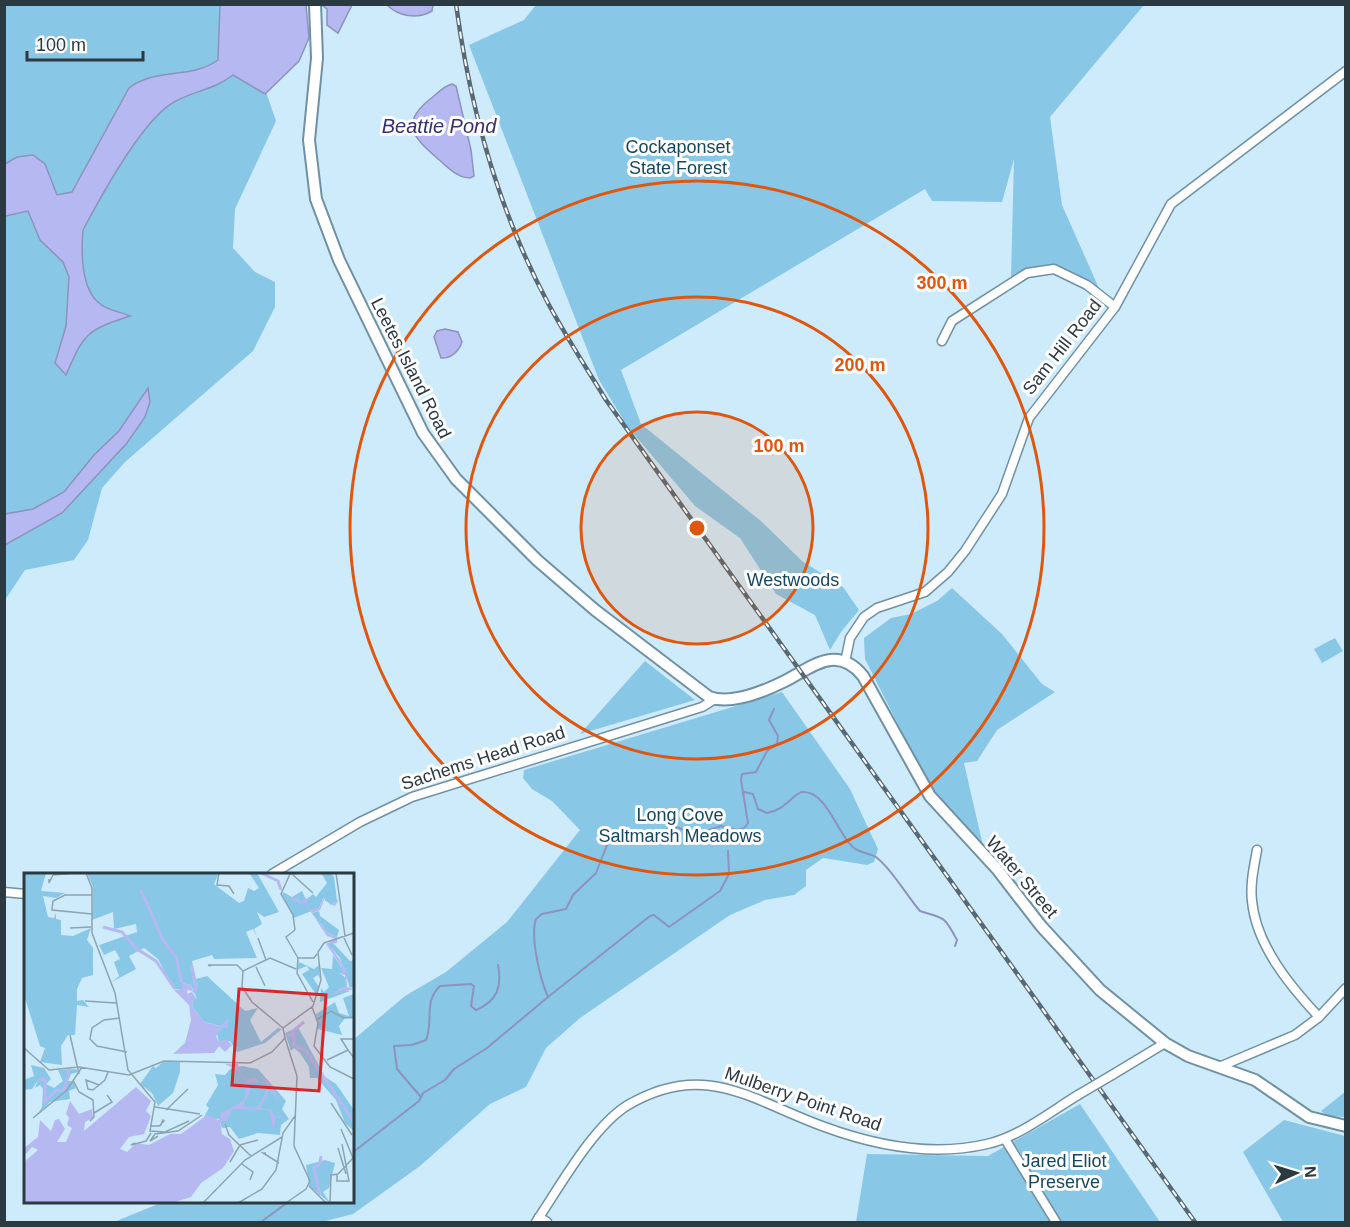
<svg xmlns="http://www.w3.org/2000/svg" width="1350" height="1227" font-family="Helvetica,sans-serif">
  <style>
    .green { fill: #89c7e7 }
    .water { fill: #b6b9f1; stroke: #8c93bc; stroke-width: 1.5 }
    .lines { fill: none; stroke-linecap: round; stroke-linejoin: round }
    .stream { stroke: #8c93bc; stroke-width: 2 }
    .minor-casing { stroke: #6f91a3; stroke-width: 11 }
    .major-casing { stroke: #6f91a3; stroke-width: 14 }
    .minor { stroke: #fff; stroke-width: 8 }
    .major { stroke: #fff; stroke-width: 10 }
    .rail-casing { stroke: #576974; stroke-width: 4.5 }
    .rail { stroke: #fff; stroke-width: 2; stroke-dasharray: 7; stroke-linecap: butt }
    .minor-bridge-casing { stroke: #6f91a3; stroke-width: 11; stroke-linecap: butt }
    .minor-bridge { stroke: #fff; stroke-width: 8 }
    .ring { fill: none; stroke: #df570f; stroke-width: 3 }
    .labels { text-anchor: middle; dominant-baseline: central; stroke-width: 6; stroke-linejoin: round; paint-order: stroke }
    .park-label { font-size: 18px; fill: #15485e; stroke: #fff }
    .street-label { font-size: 18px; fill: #2b3941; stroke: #fff }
    .water-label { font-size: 20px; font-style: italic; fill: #343072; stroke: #fff }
    .inset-river { fill: none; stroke: #b6b9f1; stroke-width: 3 }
    .inset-road { fill: none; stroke: #8da4b1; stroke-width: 1.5 }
    .view { fill: #d62828; fill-opacity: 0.15; stroke: #d62828; stroke-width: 3 }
    .inset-edge { fill: none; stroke: #2b3941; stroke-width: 3 }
    .centre { fill: #df570f; stroke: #fff; stroke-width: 3 }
    .ring-label { font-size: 18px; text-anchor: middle; font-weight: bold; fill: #df570f; stroke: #fff; stroke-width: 6; stroke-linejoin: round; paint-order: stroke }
  </style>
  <rect width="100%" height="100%" fill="#ceebfb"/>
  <g class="green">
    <path d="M5 5H236L276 121 235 209 233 248 255 272 275 282V307L253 351 125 462 102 488 88 540 74 560 25 570 5 600Z"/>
    <path d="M536 5H1144L1050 117 1062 205 1102 295 1053 267H1033L1011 278 1014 159 1002 202 932 201 925 189 621 370 641 424 762 522 802 561 843 587 859 610 841 632 830 650 815 615 776 594 740 538 695 506 621 419H623L599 380 469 45 524 20Z"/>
    <path d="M952 588 1002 634 1042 684 1055 692 997 730 977 761 964 763 984 850 930 788 865 659 864 638 891 618 911 614 937 601Z"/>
    <path d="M1335 638 1343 651 1322 663 1314 649Z"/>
    <path d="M645 661 695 700 580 734Z"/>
    <path d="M782 692 850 789 878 849 874 862 867 865 823 858 806 870V886L794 895 765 900 730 915 580 1018 546 1048 526 1087 490 1104 420 1166 353 1214 322 1222H114L163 1202H352L353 1040 405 996 446 972 507 922 580 830 552 801 532 789 523 778 524 770Z"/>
    <path d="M1345 1092V1117L1327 1116 1321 1111Z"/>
    <path d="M1080 1104 1160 1222H856L867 1154 988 1156Z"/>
    <path d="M1284 1120 1345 1136V1222H1283L1243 1152Z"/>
  </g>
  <g class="water">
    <path d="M220 5H306L309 38 299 61 265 94 233 75C215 89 194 91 174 102 142 120 101 196 83 230 81 251 81 289 99 303 106 310 121 312 130 316 87 330 84 333 66 375L55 363 66 326 69 277 63 262 40 240 28 211 5 216V164L17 157 33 155 45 164 57 195 72 192 129 88C156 67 190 80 218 60Z"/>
    <path d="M322 5H352L338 33 327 25V9Z"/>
    <path d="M387 5V4L433 5 432 11C417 20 398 16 387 5Z"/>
    <path d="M452 84 456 86 471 150 474 176 470 178C457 178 448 167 438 159 416 139 398 125 429 100 436 95 443 86 452 84Z"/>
    <path d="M445 329 458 332 462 342C459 351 451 359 441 358L434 337 437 331Z"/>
    <path d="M148 388 150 402 145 417 127 443 62 513 5 545V514L33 509 64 492 94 455 119 431Z"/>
  </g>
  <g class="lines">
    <g class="stream">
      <path d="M744 792 753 794 758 809 767 813C784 811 794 793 802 792 827 790 838 836 854 848 860 853 869 853 876 857 892 869 906 895 920 911 944 919 943 914 957 940L955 946"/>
      <path d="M548 997 650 916 654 915 669 927 720 891 729 874 728 851"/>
      <path d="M421 1097 397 1069 394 1046 412 1045 426 1040C434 1021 423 1002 440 986L471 984 474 986 471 1006 476 1010C498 1001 502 986 498 965"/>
      <path d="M352 1153 419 1101 423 1093 445 1080 454 1069 487 1048 548 997C540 979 530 937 536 919L542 914 566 909 573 895 596 873 609 840 615 834 627 832 650 834 676 827 696 834 721 826 738 830 744 828 748 823 741 780 742 774 756 772 767 751 777 744 778 736 769 720 774 709"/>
      <path d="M261 1222 288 1202"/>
    </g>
    <g class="minor-casing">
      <g id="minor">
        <path d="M942 341 952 321 1027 273 1054 269 1087 285 1115 307"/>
        <path d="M845 662 850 638 864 617 877 608 925 592 948 572 965 551 1002 494 1029 418 1115 307 1171 204 1346 71"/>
        <path d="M1257 850C1254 867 1250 884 1252 901 1256 945 1290 986 1319 1017"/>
        <path d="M272 874 360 822 412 797 702 707 715 699"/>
        <path d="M4 892 26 894"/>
        <path d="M1219 1067 1295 1035 1319 1017 1346 988"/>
        <path d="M1112 1075 1165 1043"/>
        <path d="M1005 1139 1056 1222"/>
        <path d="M539 1217 547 1222"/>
        <path d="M536 1222C559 1188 593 1126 628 1105 705 1060 751 1100 822 1126 873 1145 932 1157 987 1144 1019 1137 1050 1112 1078 1095"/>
      </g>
    </g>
    <g class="major-casing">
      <path id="major" d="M315 4 317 58 309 140 316 199 339 260 423 433 456 479 537 560 595 610 709 697C731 705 765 691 785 681 812 667 837 644 863 676L930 796 997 869 1041 926 1100 990 1165 1043 1188 1056 1255 1080 1309 1117 1346 1126"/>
    </g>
    <use href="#minor" class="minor"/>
    <use href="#major" class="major"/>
    <g class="rail-casing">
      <path id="rail" d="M456 4C470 109 499 212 549 305 567 338 587 369 606 400L1195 1222"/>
    </g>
    <use href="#rail" class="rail"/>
    <g class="minor-bridge-casing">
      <path id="minor-bridge" d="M1078 1095 1112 1075"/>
    </g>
    <use href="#minor-bridge" class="minor-bridge"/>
  </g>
  <circle cx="697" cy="528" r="116" fill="#df570f" fill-opacity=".12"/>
  <g class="ring">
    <circle cx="697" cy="528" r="116"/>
    <circle cx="697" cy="528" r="231"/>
    <circle cx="697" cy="528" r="347"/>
  </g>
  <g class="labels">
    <g class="park-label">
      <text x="678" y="147">Cockaponset<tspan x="678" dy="21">State Forest</tspan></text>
      <text x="793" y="580">Westwoods</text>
      <text x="680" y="815">Long Cove<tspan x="680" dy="21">Saltmarsh Meadows</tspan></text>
      <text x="1064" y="1161">Jared Eliot<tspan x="1064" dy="21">Preserve</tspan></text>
    </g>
    <g class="street-label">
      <text transform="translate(1062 347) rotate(-52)">Sam Hill Road</text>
      <text transform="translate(411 368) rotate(63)">Leetes Island Road</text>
      <text transform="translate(483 758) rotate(-18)">Sachems Head Road</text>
      <text transform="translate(1022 877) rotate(50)">Water Street</text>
      <text transform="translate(803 1099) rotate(19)">Mulberry Point Road</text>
    </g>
    <g class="water-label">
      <text x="439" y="126">Beattie Pond</text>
    </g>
  </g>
  <g transform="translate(24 873)">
    <rect width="330" height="330" fill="#ceebfb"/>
    <path d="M0 0H22L17 18 41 20 32 25 19 23 24 44 30 45 32 40V46L37 47V62L49 63 67 55 63 67 69 75V102L58 105 53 116V128L59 127 65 134 53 132 51 162H44L37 173 38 192 16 189 21 175 16 173 0 122ZM63 0H195L190 11 215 30 220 28 224 15 230 18 235 15 225 0H233L255 39 240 44 233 39 238 51 230 56 233 64 229 56 222 59 233 85 190 86 188 82 168 88 172 106 183 103 221 138 234 135 226 147 237 169 254 155 258 156 241 170 213 179 206 168 195 169 193 160 199 153 204 155V147L196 153 180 149 168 133 169 125 173 126 167 112 158 110V117L150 116 134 86 120 75 105 83 112 96 88 109 95 103 90 89 96 86 91 77 80 82 75 72 113 59 112 51 90 56 89 39 68 47 69 14ZM297 0H307L310 4 313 28 307 32 299 25 295 35 270 45 258 22 259 19 268 24 278 18 282 27 289 21 292 24 303 10ZM295 38 296 43 315 57 313 64 304 60 288 40ZM308 69 326 88 330 87V113L326 115 316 85 304 71ZM309 82 319 96V101L315 100 322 105 321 114 314 117 326 118 296 129 297 115 300 119 305 114 297 95 308 96ZM275 89 290 96 295 92 296 106 294 102 289 105 295 114 293 123 278 101 285 97 283 93 273 97ZM330 121V146L321 145 315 153 318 162 294 156 292 141 311 129 315 140 325 143 319 125ZM274 154 301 204 312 211 330 237V258L321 250 312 227 293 205H286L285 194 276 180 270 175 267 178 261 160ZM139 189H156V199L149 220 134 233 128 220 116 211 129 193 132 195ZM7 192 20 195 27 206 22 211 30 215 39 208 34 197 52 196 54 199 47 201 44 208H49L52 215 45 218 46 226 26 229 13 242 18 234 19 216 16 212 11 215 14 207 8 216 0 217V207L10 203ZM218 193 234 196 262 228 258 236 265 246 257 252 256 262 234 260 215 266 206 254 198 255 195 246 180 244 185 235 182 232 194 212 191 201 201 202 206 196ZM301 287 311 290 305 315 299 319 306 330 285 313 282 292Z" fill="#89c7e7"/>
    <path d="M264 24 275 26 277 30 282 25 283 26 285 24H286L282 30 286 36 295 35 299 26 309 31 315 26 311 33 300 27 296 37 288 40 304 60 313 64V70L305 71 322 96 323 114 330 116 304 122 321 114V102L309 100 319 101 318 94 302 71 312 66 303 63 281 30 276 31ZM158 110 167 112 169 118 163 117V121L168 119 173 126 169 125 168 133 180 149 195 153 204 147V155L199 153 192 163 195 169 202 166 208 172 201 179 195 173 190 180 149 181 161 170 167 147 165 132 150 117H158ZM201 191H214L217 202 225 207 231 204 235 209 223 211 227 217 219 233 232 235 235 232 244 215 237 203 245 210 256 229 246 217 236 235 247 236 251 244 258 243 259 244 251 245V252L249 256 245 237 209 236 202 248H196L198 261 206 266 210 278 199 295 177 310 167 324 148 330H0V289L14 277 8 274 0 283V275L14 264 16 247 27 258 31 247 35 246 41 256 33 269H42L48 255 43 252 45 245 42 241 46 228 55 241 68 236 69 245 61 249 60 258 112 214 127 228 122 238 127 243 120 261 105 264 96 276 103 279 112 270 125 272 146 261H157L183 242 195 247 197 240 221 227 222 208 213 197Z" fill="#b6b9f1"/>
    <path class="inset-river" d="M237 0 254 8 257 17M117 17 139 67 152 84 158 110M79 54 98 59 113 76 132 88 151 116M167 92 172 116 169 119M263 161 270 163V172L282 178 330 249M269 162V158L280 149M15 207 21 206V228L32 218 40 217 45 196M296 322 290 295 296 290 297 283"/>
    <path class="inset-road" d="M62 0 68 15V60L91 120 104 197 131 229 126 258 141 259 165 248M195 0 193 12 205 13 210 21M312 0 321 63M269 2 289 20M25 6V10L29 2 52 0M68 41 28 37 29 28 41 22H68M46 55 67 54M271 57 269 42 257 21 266 1 276 0M271 57 262 64 274 85M234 65 242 87M320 65 328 82M274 85 273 100 289 129M274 85H290L293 81M187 93 184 92H213L219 98M232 94 241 113M219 98 218 114 228 129 259 155M219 98 246 85 272 96M61 128 92 130M288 134 294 150 290 173 306 194 330 206M96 145 80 147 68 155 66 166 73 173 103 179M294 146 307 138 320 145 330 144M46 162 55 201M261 165 273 203 270 273 286 308 282 316 262 330M0 175 25 197 55 194 105 202 140 188 226 190 248 179 261 165 259 155 289 133 297 107 294 79 300 70 330 60M324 177 317 166H329M303 187 324 177 330 185M49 207 55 219 69 227 70 244 66 248M75 212 62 207 64 216 69 217 70 216 74 213 81 207 84 199M307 230 328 262M131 234 176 241M142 237 164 216M70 240 88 229 83 222M9 245 43 217 58 194M201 251 205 262 227 283M127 253H135L137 252V251L140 248 139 247 137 251M317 256 329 285M134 263 126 268 131 261 154 258 178 242M111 270 107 272 122 268 127 260M314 275 322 301M242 280H239L255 290M206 289 216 272 234 267M218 291 229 299 226 307M313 301V308H325L318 271M285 313 302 330M179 330 221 287 258 264M214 330 238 316 252 297 259 260 271 243M306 330 307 302 314 301 330 284"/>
    <path class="view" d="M215 116 302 122 295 218 208 212Z"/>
    <rect width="330" height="330" class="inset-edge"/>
  </g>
  <circle cx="697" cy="528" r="9" class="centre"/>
  <g class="ring-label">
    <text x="942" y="289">300 m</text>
    <text x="860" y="371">200 m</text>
    <text x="779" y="452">100 m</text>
  </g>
  <rect width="1350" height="1227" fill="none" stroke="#2b3941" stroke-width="12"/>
  <g transform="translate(1296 1173) rotate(86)" stroke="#ffffff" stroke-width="4.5" paint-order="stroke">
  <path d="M0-4.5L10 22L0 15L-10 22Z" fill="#2b3941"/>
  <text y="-9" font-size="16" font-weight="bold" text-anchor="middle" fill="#2b3941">N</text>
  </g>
  <path d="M27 51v9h116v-9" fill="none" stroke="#2b3941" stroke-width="3"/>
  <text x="36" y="51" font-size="18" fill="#2b3941" stroke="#ffffff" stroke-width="4.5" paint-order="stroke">100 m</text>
</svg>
